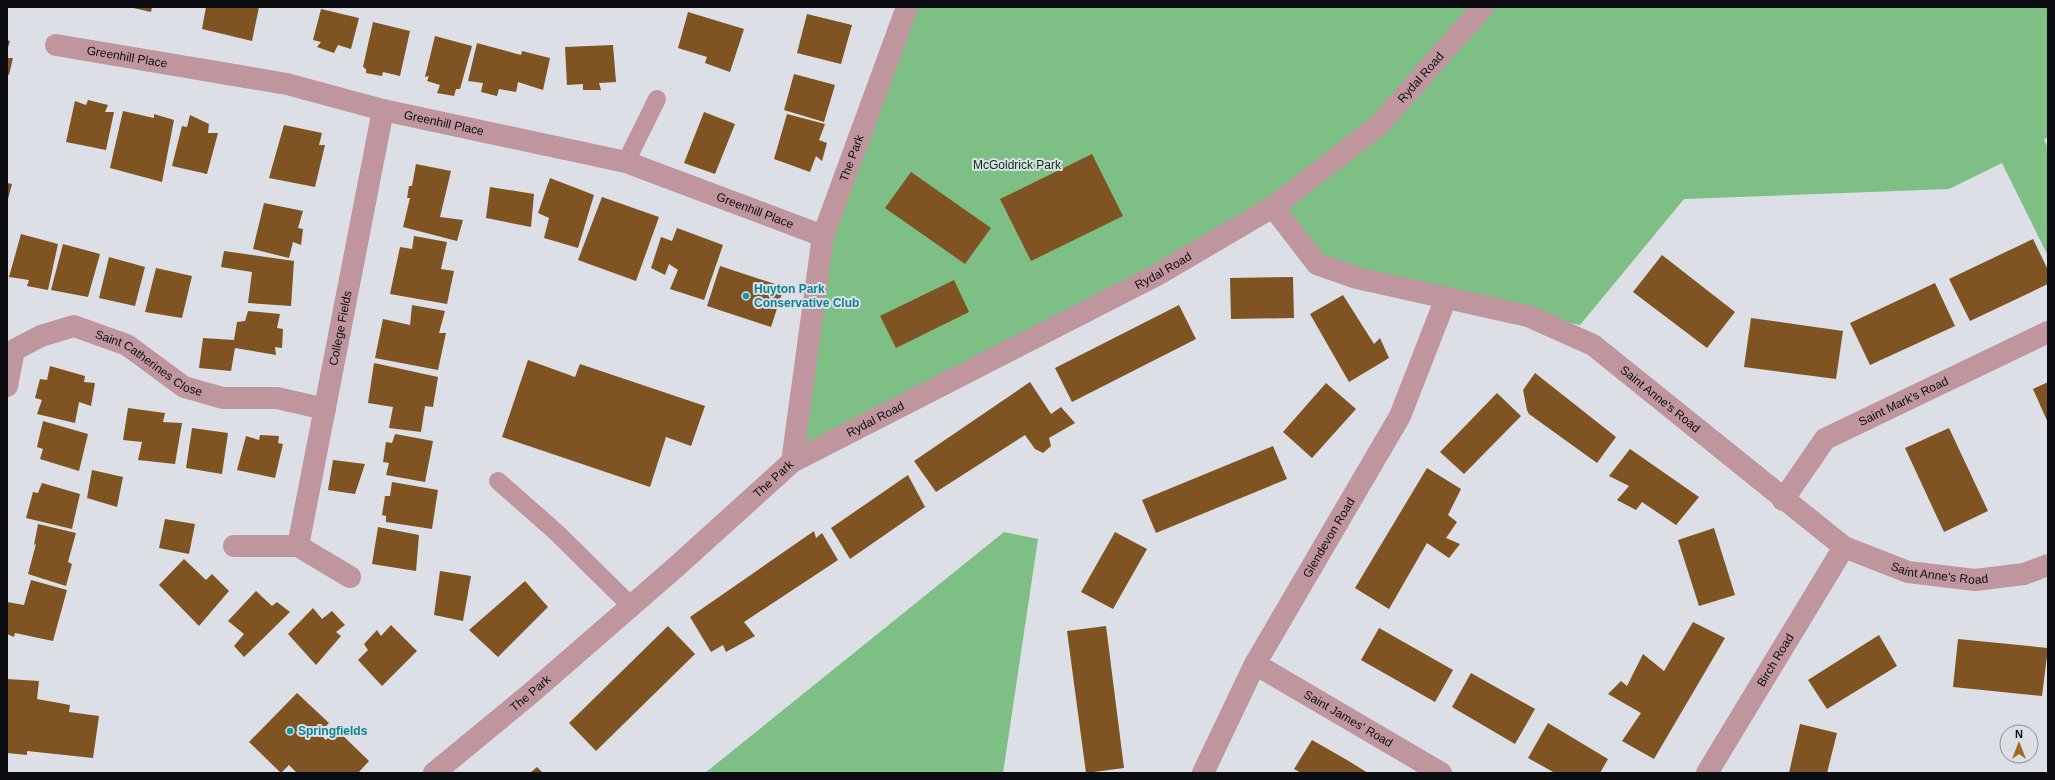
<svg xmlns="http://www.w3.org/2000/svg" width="2055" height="780" font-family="Arial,sans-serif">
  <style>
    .green { fill: #7dbf84 }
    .building { fill: #7f5422 }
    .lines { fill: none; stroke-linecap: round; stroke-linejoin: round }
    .service { stroke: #bf969d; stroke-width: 18 }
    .minor { stroke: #bf969d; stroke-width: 22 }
    .culture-dot { fill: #0f9aa8; stroke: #dcdfe6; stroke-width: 1.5 }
    .labels { text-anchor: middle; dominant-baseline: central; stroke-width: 4; stroke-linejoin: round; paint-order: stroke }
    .street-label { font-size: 12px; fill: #0b0c0f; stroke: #dcdfe6 }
    .park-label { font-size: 12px; fill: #00330d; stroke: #dcdfe6 }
    .culture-label { font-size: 12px; font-weight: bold; fill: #0d838f; stroke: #dcdfe6; text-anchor: start }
  </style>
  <rect width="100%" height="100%" fill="#dcdfe6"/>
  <g class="green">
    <path d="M907 7H2048V137L2044 139 2048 149V256L2002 163 1949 189 1684 199 1580 325 1446 298 1317 264 1273 207 792 462 823 236Z"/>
    <path d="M1004 532 1038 539 1003 773H705Z"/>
  </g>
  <g class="building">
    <path d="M129 7H152L151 12Z"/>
    <path d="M206 7H259L252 41 202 29Z"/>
    <path d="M321 9 359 18 351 49 338 45 334 53 317 47 321 42 313 40Z"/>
    <path d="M688 12 744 29 730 72 705 63 707 57 678 48Z"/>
    <path d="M807 14 852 25 841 64 797 53Z"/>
    <path d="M373 22 410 31 400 76 383 72 382 76 366 73V69L363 67Z"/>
    <path d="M435 36 472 46 460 89H456L454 96 437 93 440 85 427 81 429 76 425 77Z"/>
    <path d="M7 40 10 41 7 51Z"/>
    <path d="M477 43 521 55 522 51 550 58 543 90 518 82 516 92 499 89 497 96 481 92 483 83 468 81Z"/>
    <path d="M613 45 616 82 599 83 601 90H583V84L567 85 565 47Z"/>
    <path d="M7 58H13L9 75 7 74Z"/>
    <path d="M794 74 835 85 824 122 784 110Z"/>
    <path d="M88 100 108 105 105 112H114L106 150 66 142 75 101 86 105Z"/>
    <path d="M123 111 154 118V114L174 120 162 182 110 168Z"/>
    <path d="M704 112 735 124 715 174 684 163Z"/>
    <path d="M787 114 825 124 819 140 827 143 822 161 816 156 810 172 774 159Z"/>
    <path d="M190 115 209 124 208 133H218L207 174 172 166 182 126 187 127Z"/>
    <path d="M284 125 322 133 319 145H325L315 187 269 178Z"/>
    <path d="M1092 154 1123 216 1031 261 1000 199Z"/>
    <path d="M416 164 451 171 440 217 463 220 457 241 403 227 410 198H407L409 186H412Z"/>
    <path d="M911 172 991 228 965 264 885 208Z"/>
    <path d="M550 178 594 195 578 248 544 238 549 218 538 213Z"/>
    <path d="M7 183 12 184 8 199H7Z"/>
    <path d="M490 187 534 194 531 227 486 218Z"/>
    <path d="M602 197 659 217 636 281 578 260Z"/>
    <path d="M264 203 303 211 298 228 303 229 301 245 293 242 289 258 253 249Z"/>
    <path d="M677 228 723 245 704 300 670 289 678 270 669 264 665 275 651 268 661 237 672 241Z"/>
    <path d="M21 234 58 244 48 290 27 286 29 280 9 277Z"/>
    <path d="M414 236 447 242 441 269 454 271 447 304 390 294 400 247 412 249Z"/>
    <path d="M2033 239 2048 270V284L1970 321 1949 279Z"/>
    <path d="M63 244 100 254 88 297 51 290Z"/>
    <path d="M224 251 294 261 291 306 248 303 252 272 221 267Z"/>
    <path d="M1662 255 1735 312 1707 348 1633 292Z"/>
    <path d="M109 257 145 267 135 306 99 298Z"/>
    <path d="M720 266 784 287 771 327 707 306Z"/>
    <path d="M156 268 192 276 182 318 145 312Z"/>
    <path d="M1293 277 1294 318 1231 319 1230 278Z"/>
    <path d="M954 280 969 312 896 348 880 316Z"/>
    <path d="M1935 283 1955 326 1870 365 1850 323Z"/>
    <path d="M1343 295 1374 344 1380 338 1389 358 1349 382 1310 314Z"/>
    <path d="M412 305 445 311 439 333H446L438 370 375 358 383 319 410 325Z"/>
    <path d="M1179 305 1196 339 1072 402 1055 368Z"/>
    <path d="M248 311 280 314 277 328 283 329 282 348 275 347 276 355 235 348 231 371 199 368 203 338 234 340 237 322 245 321Z"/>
    <path d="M1751 318 1843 331 1836 379 1744 367Z"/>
    <path d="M528 360 575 377 580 364 705 406 691 446 666 437 650 487 502 437Z"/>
    <path d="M374 363 438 377 433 407 425 406 421 432 389 428 393 407 368 403Z"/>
    <path d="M50 366 85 376 84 382 95 383 91 406 79 402 75 423 37 414 42 400 35 398 40 379 47 380Z"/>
    <path d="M1535 373 1616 437 1597 463 1529 414 1527 410 1523 390Z"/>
    <path d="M1030 382 1051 414 1061 407 1075 423 1049 438 1051 446 1043 453 1035 449 1025 435 936 492 914 461Z"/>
    <path d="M2048 382V423L2033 389Z"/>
    <path d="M1326 383 1356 409 1312 458 1283 432Z"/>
    <path d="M1497 393 1521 416 1464 474 1440 452Z"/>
    <path d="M128 408 165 413 163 422 182 423 175 464 138 460 142 442 123 440Z"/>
    <path d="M43 421 88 434 79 471 40 459 43 449 37 447Z"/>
    <path d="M192 428 228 433 222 474 186 468Z"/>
    <path d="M1949 428 1988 511 1944 532 1905 448Z"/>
    <path d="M395 434 433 441 425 482 386 475 389 463 383 462 386 442 392 443Z"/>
    <path d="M260 435 279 436 278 443 283 444 275 478 237 470 246 436 259 440Z"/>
    <path d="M1273 446 1287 479 1156 533 1142 500Z"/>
    <path d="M1630 449 1699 497 1676 525 1642 502 1636 510 1617 500 1629 486 1609 476Z"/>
    <path d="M333 460 365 464 355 494 328 490Z"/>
    <path d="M1427 468 1461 489 1448 515 1457 522 1446 538 1460 544 1449 558 1427 543 1389 609 1355 588Z"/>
    <path d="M92 470 123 477 117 507 87 498Z"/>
    <path d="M908 475 925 507 850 559 831 528Z"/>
    <path d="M392 482 438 490 432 529 386 522V516L382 515 385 496H390Z"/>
    <path d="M42 483 80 494 72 529 26 518 33 492 38 493Z"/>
    <path d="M165 519 195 524 189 554 159 548Z"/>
    <path d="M38 524 76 533 68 562 72 564 66 586 28 574 36 544 34 545Z"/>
    <path d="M378 527 419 535 416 571 372 564Z"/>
    <path d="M1714 528 1735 595 1699 606 1678 540Z"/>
    <path d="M814 531 816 538 822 533 838 560 744 622 755 636 726 652 723 645 711 652 690 617Z"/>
    <path d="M1115 532 1147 549 1113 609 1081 592Z"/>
    <path d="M184 559 206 580 212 574 229 591 199 626 159 585Z"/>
    <path d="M440 571 471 576 463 621 434 615Z"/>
    <path d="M31 580 67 590 53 641 15 633 14 637 7 634V602L24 605Z"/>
    <path d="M525 581 548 607 498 657 469 630Z"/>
    <path d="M256 591 272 606 277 602 290 612 244 657 234 646 244 634 228 621Z"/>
    <path d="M313 608 322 619 332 611 345 625 336 632 341 636 316 665 288 634Z"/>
    <path d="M1693 622 1725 638 1654 759 1622 741 1641 713 1608 694 1621 681 1627 686 1643 654 1664 671Z"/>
    <path d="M391 625 417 651 382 686 358 660 368 650 364 644 377 630 381 636Z"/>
    <path d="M668 626 695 654 596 751 569 723Z"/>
    <path d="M1106 626 1124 768 1086 773 1067 631Z"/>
    <path d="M1379 628 1453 670 1435 702 1361 660Z"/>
    <path d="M1879 635 1897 666 1827 709 1808 680Z"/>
    <path d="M1958 639 2048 648 2042 696 1953 687Z"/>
    <path d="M1471 673 1535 709 1515 744 1452 707Z"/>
    <path d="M7 679 39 681 37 699 70 705 69 712 99 716 93 758 27 751V755L7 753Z"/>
    <path d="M297 693 329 723 319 733 326 740 336 729 369 761 358 773H295L296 772 289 765 281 773 249 742Z"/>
    <path d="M1548 723 1608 759 1600 773H1555L1528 758Z"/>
    <path d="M1800 724 1837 733 1827 773H1789Z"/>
    <path d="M1312 740 1347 760 1368 773H1301L1294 769Z"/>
    <path d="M537 767 543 773H530Z"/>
  </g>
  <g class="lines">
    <g class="service">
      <path d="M626 162 657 99"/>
      <path d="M498 481 556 532 631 606"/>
    </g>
    <g class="minor">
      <path id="s1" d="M56 45 287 84 383 110 626 162 823 236"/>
      <path id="s2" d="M1273 207 1317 264 1357 278 1528 316 1593 345 1844 547 1908 572 1975 580 2024 574 2048 565"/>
      <path id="s3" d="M7 386 14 350 41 336 74 326 127 345 184 387 223 398H277L325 409"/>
      <path id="s4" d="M792 462 823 236 907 7"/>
      <path id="s5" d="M1783 500 1825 439 2048 332"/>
      <path d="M234 546H298L350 577"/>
      <path id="s6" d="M298 546 383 110"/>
      <path id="s7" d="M1255 664 1441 773"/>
      <path id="s8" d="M434 773 530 694 676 567 792 462 1157 275 1273 207 1378 126 1483 7"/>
      <path id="s9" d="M1203 773 1255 664 1400 416 1446 298"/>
      <path id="s10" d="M1707 773 1844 547"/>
    </g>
  </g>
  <g class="culture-dot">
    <circle cx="746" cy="296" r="4"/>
    <circle cx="290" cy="731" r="4"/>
  </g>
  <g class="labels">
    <g class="street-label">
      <text stroke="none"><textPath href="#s1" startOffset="72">Greenhill Place</textPath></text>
      <text stroke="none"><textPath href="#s8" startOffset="1216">Rydal Road</textPath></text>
      <text stroke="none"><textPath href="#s1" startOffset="396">Greenhill Place</textPath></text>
      <text stroke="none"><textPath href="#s4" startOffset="311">The Park</textPath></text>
      <text stroke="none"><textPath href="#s1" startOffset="720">Greenhill Place</textPath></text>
      <text stroke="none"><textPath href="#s8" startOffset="892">Rydal Road</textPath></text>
      <text stroke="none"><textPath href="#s6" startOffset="222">College Fields</textPath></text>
      <text stroke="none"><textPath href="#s3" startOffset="186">Saint Catherines Close</textPath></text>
      <text stroke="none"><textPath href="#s2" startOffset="447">Saint Anne's Road</textPath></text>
      <text stroke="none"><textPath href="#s5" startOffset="161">Saint Mark's Road</textPath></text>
      <text stroke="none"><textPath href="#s8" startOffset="568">Rydal Road</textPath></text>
      <text stroke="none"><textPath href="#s8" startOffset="449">The Park</textPath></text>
      <text stroke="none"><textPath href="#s9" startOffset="267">Glendevon Road</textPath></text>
      <text stroke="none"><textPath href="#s2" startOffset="783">Saint Anne's Road</textPath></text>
      <text stroke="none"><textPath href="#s10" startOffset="132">Birch Road</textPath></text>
      <text stroke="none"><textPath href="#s8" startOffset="125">The Park</textPath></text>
      <text stroke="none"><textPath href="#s7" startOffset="108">Saint James' Road</textPath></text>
    </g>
    <g class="park-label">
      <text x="1017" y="165">McGoldrick Park</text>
    </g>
    <g class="culture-label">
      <text x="754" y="289">Huyton Park<tspan x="754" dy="14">Conservative Club</tspan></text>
      <text x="298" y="731">Springfields</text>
    </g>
  </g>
  <rect width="2055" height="780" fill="none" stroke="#0b0c0f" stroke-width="16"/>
  <g transform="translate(2019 744)"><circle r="19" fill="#dcdfe6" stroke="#888b90"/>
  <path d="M0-3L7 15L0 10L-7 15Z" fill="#9e6b21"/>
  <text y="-6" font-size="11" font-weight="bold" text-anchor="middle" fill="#0b0c0f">N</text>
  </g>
</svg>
